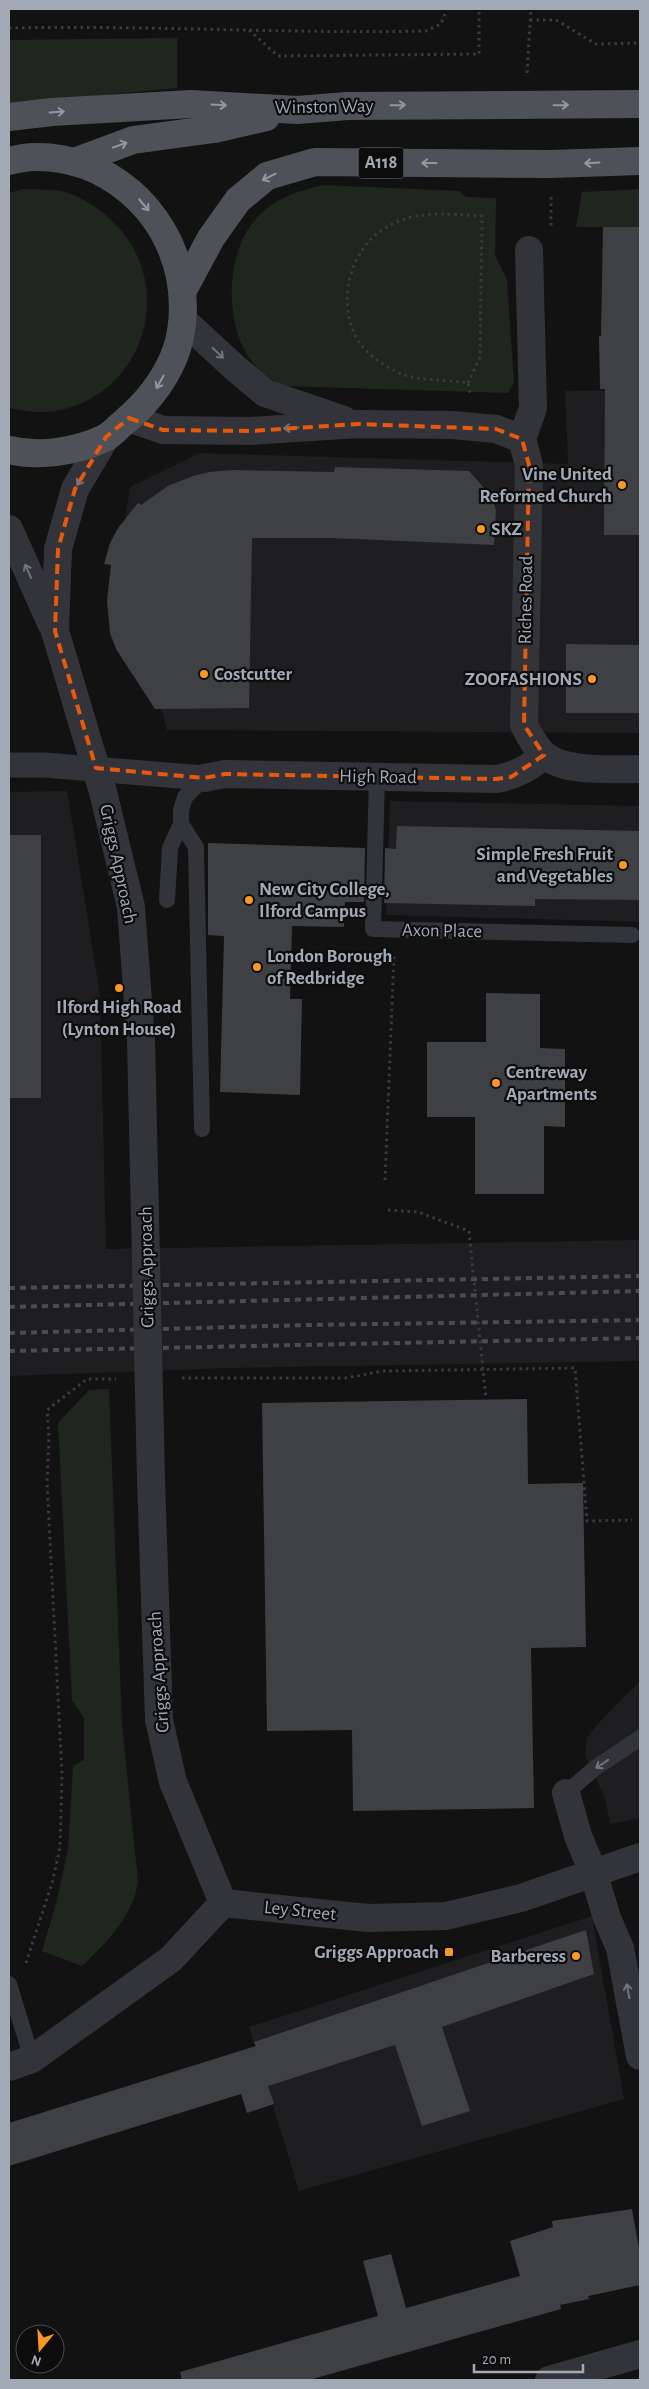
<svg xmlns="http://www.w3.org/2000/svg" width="649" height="2389" font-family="'Alegreya Sans',sans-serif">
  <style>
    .built { fill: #1e1e20 }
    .green { fill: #1e261e }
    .building { fill: #3e4043 }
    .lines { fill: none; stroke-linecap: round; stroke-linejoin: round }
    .path { stroke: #393b40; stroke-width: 3; stroke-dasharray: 2.5 4; stroke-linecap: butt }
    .service { stroke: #333439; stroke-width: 16 }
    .pedestrian { stroke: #333439; stroke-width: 25 }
    .minor { stroke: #333439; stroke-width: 28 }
    .tertiary { stroke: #333439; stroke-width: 28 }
    .primary { stroke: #4e5258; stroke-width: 28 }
    .rail { stroke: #494c52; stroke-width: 4; stroke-dasharray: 6 5; stroke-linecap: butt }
    .path-bridge { stroke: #393b40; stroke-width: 3; stroke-dasharray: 2.5 4; stroke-linecap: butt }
    .tertiary-bridge { stroke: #333439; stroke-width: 28 }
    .oneway { stroke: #9198a2 }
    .oneway2 { stroke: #70757d }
    .marked { fill: none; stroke: #e8590c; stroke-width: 4; stroke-dasharray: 10 6; stroke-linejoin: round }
    .poi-dot { fill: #f99824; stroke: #0d0d0e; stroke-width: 2 }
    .labels { text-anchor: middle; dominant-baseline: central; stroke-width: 4.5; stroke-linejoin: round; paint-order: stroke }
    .shield { fill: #0d0d0e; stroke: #757b83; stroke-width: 1 }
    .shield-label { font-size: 18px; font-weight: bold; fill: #a2aab5 }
    .street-label { font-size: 19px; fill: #a2aab5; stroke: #0d0d0e }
    .poi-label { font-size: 19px; font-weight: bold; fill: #a2aab5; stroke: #0d0d0e; text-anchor: end }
  </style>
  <rect width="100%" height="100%" fill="#121213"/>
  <g class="built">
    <path d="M640 390V733L167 730 120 557 130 487 199 453 568 464 565 391Z"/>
    <path d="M67 791 100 994 106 1249 640 1240V1361L230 1368 9 1376V792Z"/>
    <path d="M390 801 640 806V922L386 915Z"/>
    <path d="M640 1681V1818L610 1824 605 1798 585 1755 587 1738 595 1727Z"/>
    <path d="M592 1916 624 2099 299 2191 249 2027Z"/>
  </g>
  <g class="green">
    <path d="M177 38V88L9 104V40Z"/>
    <path d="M323 185 459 191 466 197 496 198 495 255 507 280 514 383 508 393 282 386C266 377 252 366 244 349 225 311 227 251 256 219 274 198 298 191 323 185Z"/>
    <path d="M23 189C35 190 49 189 61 191 79 195 97 207 110 219 175 277 151 386 65 409 47 414 27 412 9 408V193Z"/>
    <path d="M640 189V227H576L582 192Z"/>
    <path d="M109 1389 122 1725 138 1881C135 1913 105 1945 82 1966L42 1951 57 1900 68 1849 73 1766 84 1760V1718L72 1700 58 1423 89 1390Z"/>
  </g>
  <g class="building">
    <path d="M603 227H640V535H604L605 389H600L599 336H601Z"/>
    <path d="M335 467 469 471 492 497 496 510 494 545 332 538H252L249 708 155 709 116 649 110 633 107 600 111 565 104 564 110 543 118 528 138 503 141 505 168 486 193 476 209 472 232 470 334 472Z"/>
    <path d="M566 644 640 645V713H566Z"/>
    <path d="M397 826 640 831V900L535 899V906L384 903 385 848 396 849Z"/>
    <rect x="9" y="835" width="32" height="263"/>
    <path d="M208 843 365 848 364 902H345L344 927 292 926 290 999H302L300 1095 220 1092 224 936 208 935Z"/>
    <path d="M486 993 540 994V1048L565 1049V1127L544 1126V1194H475V1117H427V1042H486Z"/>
    <path d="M527 1399 528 1484 583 1483 586 1647 531 1648 534 1808 353 1811 352 1730 267 1731 262 1403Z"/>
    <path d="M586 1930 594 1974 442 2027 470 2111 422 2126 395 2045 268 2086 274 2104 247 2113 241 2094 9 2166V2123L256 2046 254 2042Z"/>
    <path d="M632 2209 640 2254V2285L588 2296 589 2299 560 2305 561 2309 309 2380H182L180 2372 378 2316 363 2261 391 2254 406 2308 520 2276 510 2241 553 2227 552 2221Z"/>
  </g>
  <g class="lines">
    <g class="path">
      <path d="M530 20H556L596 44 640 43"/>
      <path d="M9 28C148 25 287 34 426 31L441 24 447 9"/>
      <path d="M249 30 278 56 479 54V9"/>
      <path d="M527 73 531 9"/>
      <path d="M551 197V226"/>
      <path d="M468 383 480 357 482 216C447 214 413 209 382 230 350 251 338 300 355 335 363 352 381 364 397 372 419 382 445 379 468 383L470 393"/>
      <path d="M385 1180 394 955"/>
      <path d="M182 1378H346L383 1371 575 1368 587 1521 632 1520"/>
      <path d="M26 1963 52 1883 60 1848 62 1775 47 1482 49 1438 47 1410 87 1379H116"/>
    </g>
    <g class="service">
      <path d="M377 777 373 929 632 935"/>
      <path d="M181 824 196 847 202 1129"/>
      <path d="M167 900 170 848 181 824V810L185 797 204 778"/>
      <path d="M566 1793 595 1768 640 1738"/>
      <path d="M9 1984 32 2059"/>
    </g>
    <path class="pedestrian" d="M9 765H44L204 778"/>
    <g class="minor">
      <path d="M522 439 533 408 529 250"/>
      <path d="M204 778 225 774 496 779C515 776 530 768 544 755"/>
      <path d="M566 1793 578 1836 593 1872 607 1918 620 1948 640 2056"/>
      <path d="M549 2380 640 2354"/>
    </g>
    <g class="tertiary">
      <path d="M183 320 234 367 265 393 344 420"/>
      <path d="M129 418 163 430 250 431 358 424 453 425 496 429 522 439 529 465 524 725C529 735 535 746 543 754 563 773 613 769 640 769"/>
      <path d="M9 529 51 623"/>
      <path d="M55 631 58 549 75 489 106 437"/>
      <path d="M151 1479 159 1720 173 1782 223 1903"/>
      <path d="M223 1903 368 1918 446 1916 521 1898 640 1857"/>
      <path d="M9 2067 32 2059 171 1959 223 1903"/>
    </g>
    <g class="primary">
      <path d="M9 117 52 112 191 104 297 110 347 106 640 104"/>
      <path d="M9 161C17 159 26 157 35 157 107 156 166 209 180 277 185 303 184 334 173 359 162 384 144 406 122 424 117 428 111 435 105 438 76 452 39 457 9 450"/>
      <path d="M74 162 133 140 214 129 266 117"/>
      <path d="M183 290 211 238 238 200 267 176 315 162 551 164 640 161"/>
    </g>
    <g class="rail">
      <path d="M9 1288 640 1276"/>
      <path d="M9 1307 640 1291"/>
      <path d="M9 1333 308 1325 640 1320"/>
      <path d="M9 1351 640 1338"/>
    </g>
    <path class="path-bridge" d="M388 1210 418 1212 469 1231 486 1399"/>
    <path class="tertiary-bridge" d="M55 631 103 792 131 907 141 1042 151 1479"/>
  </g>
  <defs><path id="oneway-shaft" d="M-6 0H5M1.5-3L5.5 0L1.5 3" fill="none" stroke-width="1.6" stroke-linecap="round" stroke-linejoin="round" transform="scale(1.25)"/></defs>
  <g class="oneway">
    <use href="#oneway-shaft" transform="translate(219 105) rotate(3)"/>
    <use href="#oneway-shaft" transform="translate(398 105) rotate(-1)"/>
    <use href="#oneway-shaft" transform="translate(561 105) rotate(-1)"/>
    <use href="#oneway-shaft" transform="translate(57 112) rotate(-4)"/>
    <use href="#oneway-shaft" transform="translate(120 145) rotate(-20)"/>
    <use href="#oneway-shaft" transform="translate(429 163) rotate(-180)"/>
    <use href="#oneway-shaft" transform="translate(592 163) rotate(177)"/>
    <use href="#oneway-shaft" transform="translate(269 177) rotate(154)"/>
    <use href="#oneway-shaft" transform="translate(144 205) rotate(50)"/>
    <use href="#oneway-shaft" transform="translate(160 382) rotate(119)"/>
  </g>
  <g class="oneway2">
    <use href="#oneway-shaft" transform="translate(218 353) rotate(43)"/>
    <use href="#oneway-shaft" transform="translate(291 428) rotate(177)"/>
    <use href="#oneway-shaft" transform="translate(81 479) rotate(121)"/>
    <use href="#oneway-shaft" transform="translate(28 571) rotate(-114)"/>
    <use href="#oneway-shaft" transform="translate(602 1764) rotate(146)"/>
    <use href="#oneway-shaft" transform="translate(628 1991) rotate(-101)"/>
  </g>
  <path class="marked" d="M129 418 163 430 250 431 358 424 496 429 522 439 529 465 524 725 544 755 511 777 496 779 225 774 204 778 96 768 55 631 58 549 75 489 106 437Z"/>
  <g class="poi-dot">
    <circle cx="622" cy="485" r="5"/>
    <circle cx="481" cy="529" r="5"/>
    <circle cx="204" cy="674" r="5"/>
    <circle cx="592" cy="679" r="5"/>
    <circle cx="623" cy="865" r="5"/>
    <circle cx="249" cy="900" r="5"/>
    <circle cx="257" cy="967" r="5"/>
    <circle cx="119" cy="988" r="5"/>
    <circle cx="496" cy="1083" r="5"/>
    <rect x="444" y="1947" width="10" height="10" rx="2.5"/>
    <circle cx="576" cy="1956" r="5"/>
  </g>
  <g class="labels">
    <rect class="shield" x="358.5" y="147.5" width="45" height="31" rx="4"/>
    <g class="shield-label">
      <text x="381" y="163">A118</text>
    </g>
    <g class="street-label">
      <text transform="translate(324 107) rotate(-1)">Winston Way</text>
      <text transform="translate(526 600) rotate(-89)">Riches Road</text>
      <text transform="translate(378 777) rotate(1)">High Road</text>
      <text transform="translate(118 864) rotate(78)">Griggs Approach</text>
      <text transform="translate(442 931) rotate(1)">Axon Place</text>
      <text transform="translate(147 1267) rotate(-91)">Griggs Approach</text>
      <text transform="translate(159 1672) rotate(-94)">Griggs Approach</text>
      <text transform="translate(300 1911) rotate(6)">Ley Street</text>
    </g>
    <g class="poi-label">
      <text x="612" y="474">Vine United<tspan x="612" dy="22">Reformed Church</tspan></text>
      <text x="491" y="529" text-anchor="start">SKZ</text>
      <text x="214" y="674" text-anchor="start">Costcutter</text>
      <text x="582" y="679">ZOOFASHIONS</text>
      <text x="613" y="854">Simple Fresh Fruit<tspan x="613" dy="22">and Vegetables</tspan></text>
      <text x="259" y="889" text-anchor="start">New City College,<tspan x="259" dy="22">Ilford Campus</tspan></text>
      <text x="267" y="956" text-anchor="start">London Borough<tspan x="267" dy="22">of Redbridge</tspan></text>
      <text x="119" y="1007" text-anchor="middle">Ilford High Road<tspan x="119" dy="22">(Lynton House)</tspan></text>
      <text x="506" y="1072" text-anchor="start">Centreway<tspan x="506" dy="22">Apartments</tspan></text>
      <text x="439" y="1952">Griggs Approach</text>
      <text x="566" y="1956">Barberess</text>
    </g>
  </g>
  <rect width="649" height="2389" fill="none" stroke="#a2aab5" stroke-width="20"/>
  <g transform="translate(40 2349) rotate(198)"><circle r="24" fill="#0d0d0e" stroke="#494c51"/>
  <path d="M0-4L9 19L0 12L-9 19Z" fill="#f99824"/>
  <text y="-8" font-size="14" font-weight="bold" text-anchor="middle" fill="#a2aab5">N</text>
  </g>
  <path d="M474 2364v8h109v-8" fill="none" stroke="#a2aab5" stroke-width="2.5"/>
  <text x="482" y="2364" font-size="15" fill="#a2aab5" stroke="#0d0d0e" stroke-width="4" paint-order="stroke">20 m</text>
</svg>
